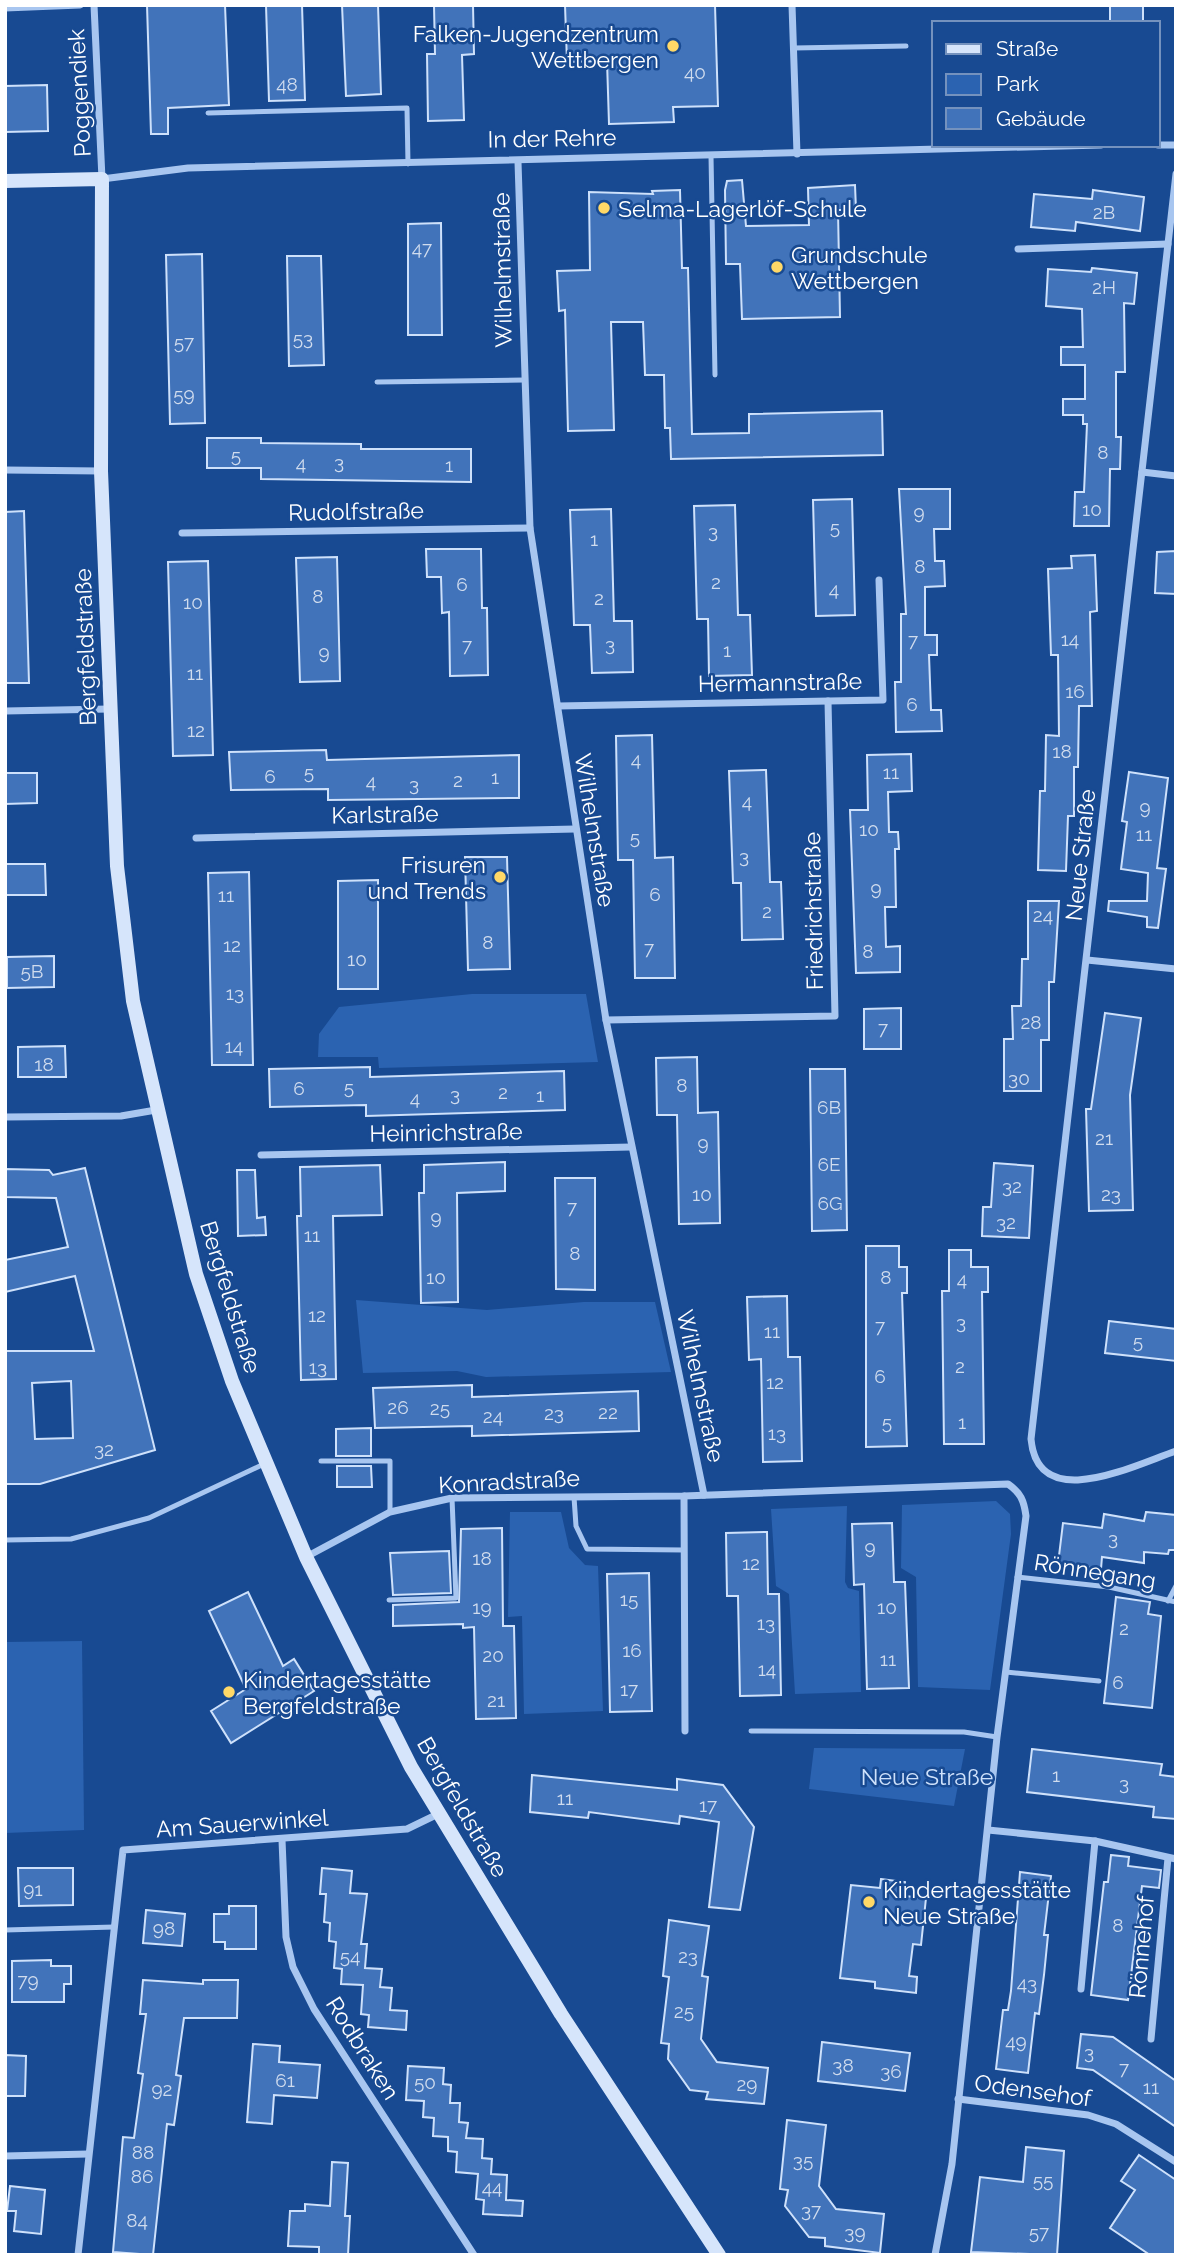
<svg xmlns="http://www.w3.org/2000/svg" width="1181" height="2260" font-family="Raleway,sans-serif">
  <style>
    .green { fill: #2b63b1 }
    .building { fill: #4173ba; stroke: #cee1fb; stroke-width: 2; fill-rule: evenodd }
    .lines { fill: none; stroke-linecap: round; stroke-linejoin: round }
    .lane { stroke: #a8c6f0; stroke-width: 5 }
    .street { stroke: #a8c6f0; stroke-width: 7 }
    .secondary { stroke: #d6e5fb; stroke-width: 14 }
    .poi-dot { fill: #ffd867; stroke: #184a92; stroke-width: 2.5 }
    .labels { text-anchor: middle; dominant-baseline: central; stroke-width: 5; stroke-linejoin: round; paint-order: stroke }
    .number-label { font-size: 19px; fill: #d0dcee }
    .poi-label { font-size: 23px; fill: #fff; stroke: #184a92; text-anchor: start }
    .street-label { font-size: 23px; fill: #fff; stroke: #184a92 }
    .park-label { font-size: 23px; fill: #cee1fb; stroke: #184a92 }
  </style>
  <rect width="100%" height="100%" fill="#184a92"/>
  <g class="green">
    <path d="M472 994H586L598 1062 379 1068 378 1057H318L319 1034 339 1007Z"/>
    <path d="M356 1300 487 1310 584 1302H655L671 1372 486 1377 457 1371 363 1373Z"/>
    <path d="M996 1501 1010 1514 1011 1534 990 1690 918 1687 916 1577 901 1568 902 1505Z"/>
    <path d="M847 1506 845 1582 848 1588 859 1591 861 1692 795 1694 789 1594 776 1586 771 1509Z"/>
    <path d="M510 1512H561L569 1548 585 1565 598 1566 603 1711 524 1714 522 1616 508 1617Z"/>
    <path d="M82 1641 84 1830 5 1833V1642Z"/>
    <path d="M814 1748H822L965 1749 954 1806 809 1789Z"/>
  </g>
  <g class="building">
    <path d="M147 5H225L229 105 168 108V134H151Z"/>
    <path d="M266 5H302L305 100 269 101Z"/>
    <path d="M342 5H378L381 94 346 96Z"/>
    <path d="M434 5H473L474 54 462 55 464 120 428 121 427 54H435Z"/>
    <path d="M565 5H715L718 106 673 107 674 122 609 124 607 61 567 62Z"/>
    <rect x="1110" y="5" width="33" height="18"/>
    <path d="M47 85 48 131 5 132V86Z"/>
    <path d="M742 180 746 226 809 225 808 188 855 185 856 210H838L840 317 742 319 740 264H726L725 190 727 181Z"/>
    <path d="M680 190 682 268H688L692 434 749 433V414L882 411 883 455 671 459 670 428H665L664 375H645L643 322H611L614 430 568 431 565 310 559 311 557 271 590 270 589 192 653 194 652 191Z"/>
    <path d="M1093 190 1144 197 1140 231 1076 222 1075 231 1031 227 1034 194 1092 199Z"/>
    <path d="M441 223 442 335H408V224Z"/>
    <path d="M202 254 205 423 170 424 166 255Z"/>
    <path d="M287 256H321L324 365 289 366Z"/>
    <path d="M1092 268 1137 273 1134 304 1124 303 1125 372H1116V437H1121L1120 469H1110L1109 526H1074L1075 492H1084L1087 424H1083V415H1063V399H1085V365H1061V347H1083L1082 309 1046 306 1048 269 1091 272Z"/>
    <path d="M207 438H261V443L361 444V449H471V482L261 479V468H207Z"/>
    <path d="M899 489H950V529H934L935 561H944L945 586 925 587V635H937V655H929L931 710H941L942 731 896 732 895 682H901V614H906Z"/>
    <path d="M852 499 855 615 816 616 813 500Z"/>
    <path d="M735 505 738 615H750L752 675 709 676 708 619H697L694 506Z"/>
    <path d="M611 509 614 621H632L633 672 592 673 590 625H574L570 510Z"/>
    <path d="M24 511 29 683H5V512Z"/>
    <path d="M426 549H481L482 608H487L488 675 450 676 449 612 442 613 441 577H427Z"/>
    <path d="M1176 551V594L1155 593 1157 552Z"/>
    <path d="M1095 555 1097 611 1090 612 1092 706H1079L1078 767H1074V816H1068L1066 871 1038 870 1040 791H1045L1046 735 1059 736 1058 655H1051L1048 569 1072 568 1071 556Z"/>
    <path d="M337 557 340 681 300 682 296 558Z"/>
    <path d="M208 561 213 755 173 756 168 562Z"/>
    <path d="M652 735 655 858 673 857 675 978H635L633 860H618L616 736Z"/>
    <path d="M326 750 327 760 519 755V798L328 800V789L231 790 229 752Z"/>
    <path d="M911 754 912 791 888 792 889 832H898L899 849H895L896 907H885L886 947 900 946V972L856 973 850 810H868L867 755Z"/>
    <path d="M766 770 770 882H781L783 939 742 940 741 883H733L729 771Z"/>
    <path d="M1129 772 1168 778 1157 868 1166 869 1158 928 1147 927V917L1108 911 1109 901H1147L1148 873 1121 869 1127 822 1122 821Z"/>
    <path d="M5 773H37V803L5 804Z"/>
    <path d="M465 857H507L510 969 468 970Z"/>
    <path d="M5 864H45L46 895H5Z"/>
    <path d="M249 872 253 1065H212L208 873Z"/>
    <path d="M378 880V989H338V881Z"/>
    <path d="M1028 901H1059L1054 982H1049V1040H1041V1091H1004V1039H1013L1012 1006H1021L1022 959H1028Z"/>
    <path d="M54 956V987L7 988V957Z"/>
    <path d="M901 1008V1049H864V1009Z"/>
    <path d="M1105 1013 1141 1018 1130 1095 1133 1210 1089 1211 1086 1109H1091Z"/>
    <path d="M65 1046 66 1077H18V1047Z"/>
    <path d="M697 1057 698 1113 718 1112 720 1223 679 1224 677 1115H657L656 1058Z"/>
    <path d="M370 1067V1077L564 1071 565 1110 366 1116V1105L270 1107 269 1069Z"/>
    <path d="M810 1069H845L847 1230 812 1231Z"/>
    <path d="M505 1162V1191L457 1193 458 1302 421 1303 419 1193H424V1165Z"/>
    <path d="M994 1163 1033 1166 1029 1238 982 1236 983 1207H991Z"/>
    <path d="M380 1165 382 1215 333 1216 336 1379 301 1380 297 1216H301L300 1167Z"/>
    <path d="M85 1168 155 1450 40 1484H5V1351H94L75 1276 5 1292V1260L68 1247 56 1198 5 1197V1169L49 1170 53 1175ZM71 1381 73 1438 35 1439 32 1383Z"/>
    <path d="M237 1170H255L257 1218 265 1217 266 1235 238 1236Z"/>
    <path d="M555 1178H595V1290L556 1289Z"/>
    <path d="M866 1246H899V1267H907V1293H902L907 1446 866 1447Z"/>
    <path d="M949 1250H971V1267H988V1292H982L984 1444H944L942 1291H949Z"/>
    <path d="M787 1296 788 1357H800L802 1461 763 1462 761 1359 749 1360 747 1297Z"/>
    <path d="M1109 1321 1176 1329V1361L1105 1353Z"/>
    <path d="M472 1385V1397L638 1391 639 1431 472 1436V1426L375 1428 373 1388Z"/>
    <path d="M371 1428V1456H336V1429Z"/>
    <path d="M337 1466H371L372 1487H337Z"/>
    <path d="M1146 1512 1176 1515V1550H1169L1168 1554 1144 1552V1563L1102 1557 1101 1569 1058 1564 1063 1523 1102 1528 1104 1514 1144 1521Z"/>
    <path d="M892 1523 894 1582H905L909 1688 867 1689 864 1584 854 1585 852 1524Z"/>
    <path d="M502 1528 503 1626H514L516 1718 476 1719 474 1627 463 1628V1624L393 1626V1605L459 1602 461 1529Z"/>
    <path d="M767 1532 768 1594H779L781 1695 740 1696 738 1596H727L726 1533Z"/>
    <path d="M449 1551 451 1593 393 1595 390 1553Z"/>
    <path d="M649 1573 652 1711 610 1712 607 1574Z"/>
    <path d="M248 1592 283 1666 294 1659 314 1691 231 1743 211 1711 246 1689 209 1611Z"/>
    <path d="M1116 1597 1150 1602 1148 1614 1161 1616 1152 1708 1104 1703Z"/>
    <path d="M1032 1749 1162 1764 1160 1775 1176 1777V1819L1153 1817 1154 1807 1027 1792Z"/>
    <path d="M532 1775 677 1790V1779L723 1785 754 1827 740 1910 709 1907 719 1822 680 1816 679 1824 589 1812 588 1818 530 1812Z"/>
    <path d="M1111 1855 1129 1857 1128 1866 1161 1870 1159 1888 1142 1886 1128 2000 1091 1995 1104 1882H1108Z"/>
    <path d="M18 1868H73V1905L19 1906Z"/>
    <path d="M322 1868 352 1871 350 1893 367 1894 361 1944H367L365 1968 382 1969 380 1987 392 1988 390 2010 407 2011 406 2030 368 2027 369 2015 361 2014 363 1985 341 1984 342 1969 334 1968 336 1942 329 1941 330 1923 324 1922 326 1894H320Z"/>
    <path d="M1020 1872 1051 1876 1044 1935H1048L1044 1975 1039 2014 1035 2013 1028 2073 996 2069 1003 2010H1008L1011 1991Z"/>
    <path d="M881 1879 905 1882 904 1896 926 1898 921 1945 913 1944 909 1976 917 1977 916 1993 875 1988V1982L840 1978 851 1885 880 1888Z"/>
    <path d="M229 1906H256V1949H225V1942H214V1914H229Z"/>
    <path d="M146 1910 185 1914 182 1946 143 1943Z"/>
    <path d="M669 1920 709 1926 702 1976 708 1977 701 2039 717 2062 768 2068 764 2104 706 2099 708 2092 690 2090 668 2059 669 2044 661 2043 669 1977 663 1976Z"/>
    <path d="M51 1960V1966H71V1984H64V2002H12V1961Z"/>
    <path d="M143 1980 203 1984V1980H238L237 2018H184L176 2075 181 2076 174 2125 167 2124 153 2255 113 2252 123 2137 134 2138 143 2074 138 2073 146 2014H140Z"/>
    <path d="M1081 2034 1113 2037 1176 2081V2127L1093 2070 1077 2068Z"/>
    <path d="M822 2042 910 2053 905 2091 818 2081Z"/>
    <path d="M253 2044 280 2046 279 2062 320 2065 317 2098 274 2095 272 2124 247 2122Z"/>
    <path d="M5 2055 26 2056 25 2096H5Z"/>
    <path d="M408 2066 444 2068 443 2084 451 2085 450 2103H460L459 2122 468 2123 466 2138 483 2139 482 2158 492 2159 491 2174 507 2175 506 2200 523 2201 522 2216 483 2214 484 2200 476 2199 478 2174 456 2172 457 2152 448 2151V2137L433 2136 434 2118 423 2117 424 2101 406 2100Z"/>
    <path d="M787 2120 826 2125 819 2186 836 2209 884 2214 880 2253 825 2246V2238L809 2237 785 2206 788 2190 780 2189Z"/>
    <path d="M1026 2147 1064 2151 1057 2255 971 2252 980 2177 1023 2182Z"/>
    <path d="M1139 2155 1176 2180V2255H1150L1110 2228 1135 2190 1121 2181Z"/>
    <path d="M332 2162 348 2163 345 2216H350L348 2255H319V2247L288 2246 290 2211H305V2204L330 2206Z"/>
    <path d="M10 2186 45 2190 41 2234 14 2231 16 2211H7Z"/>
  </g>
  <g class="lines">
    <g class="lane">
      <path d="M794 48 906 46"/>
      <path d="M208 113 407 108 408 164"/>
      <path d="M711 156 715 375"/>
      <path d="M377 382 524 380"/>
      <path d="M321 1461H390V1512"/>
      <path d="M574 1497 576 1526 587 1549 684 1550"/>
      <path d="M5 1540 71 1539 149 1518 264 1464"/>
      <path d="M1017 1577 1109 1587 1176 1602"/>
      <path d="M389 1600 456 1598 452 1498"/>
      <path d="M1168 1601 1176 1586"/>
      <path d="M1006 1672 1099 1681"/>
      <path d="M751 1731 964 1732 997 1737"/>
      <path d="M5 1930 114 1927"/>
    </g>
    <g class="street">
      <path d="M94 5 102 179 188 168 1101 145"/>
      <path d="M792 5 797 154"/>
      <path d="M5 8 80 5"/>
      <path d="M1158 145H1176"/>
      <path d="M518 162 530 528 606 1020 704 1495"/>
      <path d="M1176 174 1031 1439C1038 1514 1132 1466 1176 1451"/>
      <path d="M1018 249 1168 244"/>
      <path d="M5 470 101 471"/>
      <path d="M1142 472 1176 476"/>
      <path d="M182 533 530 528"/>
      <path d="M558 706 883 700 879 580"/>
      <path d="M5 711 109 709"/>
      <path d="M196 838 575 829"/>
      <path d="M1087 960 1176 969"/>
      <path d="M606 1020 835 1016 828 701"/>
      <path d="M5 1117 121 1116 156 1110"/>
      <path d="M261 1155 631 1147"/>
      <path d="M684 1496 685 1731"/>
      <path d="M306 1557 390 1512 452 1498 684 1496 1008 1484C1021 1493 1024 1501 1026 1516L997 1737 952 2164 935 2255"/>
      <path d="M988 1830 1095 1841 1176 1859"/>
      <path d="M282 1840 286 1937 293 1967 314 2009 474 2255"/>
      <path d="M1081 1989 1095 1841"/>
      <path d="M1151 2039 1168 1858"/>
      <path d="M958 2099 1088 2115 1116 2124 1176 2162"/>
      <path d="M5 2156 88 2154"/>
      <path d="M78 2255 123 1850 407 1829 438 1814"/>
    </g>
    <path class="secondary" d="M5 181 102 179 101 471 117 866 133 1001 196 1274 232 1381 306 1557 411 1767 561 2014 719 2255"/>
  </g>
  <g class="poi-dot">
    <circle cx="673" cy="46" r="7"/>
    <circle cx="604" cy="208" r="7"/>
    <circle cx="777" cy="267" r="7"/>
    <circle cx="500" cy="877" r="7"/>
    <circle cx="229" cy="1692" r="7"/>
    <circle cx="869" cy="1902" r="7"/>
  </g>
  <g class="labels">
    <g class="number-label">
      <text x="695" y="72">40</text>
      <text x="287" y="84">48</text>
      <text x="1104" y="212">2B</text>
      <text x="422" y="248">47</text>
      <text x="1104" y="287">2H</text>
      <text x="303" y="338">53</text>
      <text x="184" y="342">57</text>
      <text x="184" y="394">59</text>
      <text x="1103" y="452">8</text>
      <text x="236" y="455">5</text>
      <text x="339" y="462">3</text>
      <text x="301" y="463">4</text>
      <text x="449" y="465">1</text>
      <text x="1092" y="509">10</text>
      <text x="919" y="512">9</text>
      <text x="835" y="527">5</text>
      <text x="713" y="531">3</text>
      <text x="594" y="539">1</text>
      <text x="920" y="566">8</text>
      <text x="716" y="582">2</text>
      <text x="462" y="584">6</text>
      <text x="834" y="589">4</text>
      <text x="318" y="596">8</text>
      <text x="599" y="598">2</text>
      <text x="193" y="602">10</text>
      <text x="1070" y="639">14</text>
      <text x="913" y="640">7</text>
      <text x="610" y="644">3</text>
      <text x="467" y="645">7</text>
      <text x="727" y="650">1</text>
      <text x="324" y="652">9</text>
      <text x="195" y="673">11</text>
      <text x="1075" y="691">16</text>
      <text x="912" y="704">6</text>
      <text x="196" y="730">12</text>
      <text x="1062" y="751">18</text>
      <text x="636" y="759">4</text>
      <text x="309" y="772">5</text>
      <text x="891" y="772">11</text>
      <text x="270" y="776">6</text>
      <text x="495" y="777">1</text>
      <text x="458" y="780">2</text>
      <text x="371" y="781">4</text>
      <text x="414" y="784">3</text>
      <text x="747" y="801">4</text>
      <text x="1145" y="807">9</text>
      <text x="869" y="829">10</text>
      <text x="1144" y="834">11</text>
      <text x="635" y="837">5</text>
      <text x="744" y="856">3</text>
      <text x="876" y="888">9</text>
      <text x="655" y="894">6</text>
      <text x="226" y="895">11</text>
      <text x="767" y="911">2</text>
      <text x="1043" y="915">24</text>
      <text x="488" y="942">8</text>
      <text x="232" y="945">12</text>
      <text x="649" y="948">7</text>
      <text x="868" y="951">8</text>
      <text x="357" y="959">10</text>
      <text x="32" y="971">5B</text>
      <text x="235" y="993">13</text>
      <text x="1031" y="1022">28</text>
      <text x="883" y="1028">7</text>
      <text x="234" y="1046">14</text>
      <text x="44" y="1064">18</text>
      <text x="1019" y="1078">30</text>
      <text x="682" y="1085">8</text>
      <text x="349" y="1087">5</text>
      <text x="299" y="1088">6</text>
      <text x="503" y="1092">2</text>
      <text x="455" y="1094">3</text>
      <text x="540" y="1095">1</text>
      <text x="415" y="1098">4</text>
      <text x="829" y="1107">6B</text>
      <text x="1104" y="1138">21</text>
      <text x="703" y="1143">9</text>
      <text x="829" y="1164">6E</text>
      <text x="1012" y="1186">32</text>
      <text x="702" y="1194">10</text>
      <text x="1111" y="1194">23</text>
      <text x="830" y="1203">6G</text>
      <text x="572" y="1207">7</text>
      <text x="436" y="1217">9</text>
      <text x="1006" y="1222">32</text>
      <text x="312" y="1235">11</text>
      <text x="575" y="1253">8</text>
      <text x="436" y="1277">10</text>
      <text x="886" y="1277">8</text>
      <text x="962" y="1279">4</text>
      <text x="317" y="1315">12</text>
      <text x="961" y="1322">3</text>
      <text x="880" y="1326">7</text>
      <text x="772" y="1331">11</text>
      <text x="1138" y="1341">5</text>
      <text x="960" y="1366">2</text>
      <text x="318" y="1367">13</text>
      <text x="880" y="1376">6</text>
      <text x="775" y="1382">12</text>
      <text x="398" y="1407">26</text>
      <text x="440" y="1408">25</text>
      <text x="608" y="1412">22</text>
      <text x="554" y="1413">23</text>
      <text x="493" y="1416">24</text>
      <text x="887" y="1422">5</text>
      <text x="962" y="1422">1</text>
      <text x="777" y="1433">13</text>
      <text x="104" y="1449">32</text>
      <text x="1113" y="1538">3</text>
      <text x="870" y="1547">9</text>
      <text x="482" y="1558">18</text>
      <text x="751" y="1563">12</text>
      <text x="629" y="1599">15</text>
      <text x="482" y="1607">19</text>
      <text x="887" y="1607">10</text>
      <text x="766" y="1623">13</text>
      <text x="1124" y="1628">2</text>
      <text x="632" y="1650">16</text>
      <text x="493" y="1655">20</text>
      <text x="888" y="1659">11</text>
      <text x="767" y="1669">14</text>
      <text x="1118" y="1682">6</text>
      <text x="629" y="1689">17</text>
      <text x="496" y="1700">21</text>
      <text x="1056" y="1775">1</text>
      <text x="1124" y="1783">3</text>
      <text x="565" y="1798">11</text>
      <text x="708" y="1805">17</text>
      <text x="33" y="1889">91</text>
      <text x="1118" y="1925">8</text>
      <text x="164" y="1928">98</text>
      <text x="350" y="1956">54</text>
      <text x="688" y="1956">23</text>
      <text x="28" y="1980">79</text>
      <text x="1027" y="1983">43</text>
      <text x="684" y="2011">25</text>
      <text x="1016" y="2041">49</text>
      <text x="1089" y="2052">3</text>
      <text x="843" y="2065">38</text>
      <text x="1124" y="2068">7</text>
      <text x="891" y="2071">36</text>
      <text x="285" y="2080">61</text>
      <text x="425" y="2082">50</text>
      <text x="747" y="2084">29</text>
      <text x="1151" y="2087">11</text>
      <text x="162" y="2089">92</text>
      <text x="143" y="2152">88</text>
      <text x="803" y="2160">35</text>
      <text x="142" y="2176">86</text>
      <text x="1043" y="2180">55</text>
      <text x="492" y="2187">44</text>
      <text x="811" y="2210">37</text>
      <text x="137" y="2220">84</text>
      <text x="855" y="2232">39</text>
      <text x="1039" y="2232">57</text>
    </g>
    <g class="poi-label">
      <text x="659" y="33" text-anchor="end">Falken-Jugendzentrum<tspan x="659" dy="26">Wettbergen</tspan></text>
      <text x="618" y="208">Selma-Lagerlöf-Schule</text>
      <text x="791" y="254">Grundschule<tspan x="791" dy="26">Wettbergen</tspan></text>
      <text x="486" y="864" text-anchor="end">Frisuren<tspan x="486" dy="26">und Trends</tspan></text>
      <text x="243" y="1679">Kindertagesstätte<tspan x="243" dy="26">Bergfeldstraße</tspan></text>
      <text x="883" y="1889">Kindertagesstätte<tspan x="883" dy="26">Neue Straße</tspan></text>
    </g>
    <g class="street-label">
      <text transform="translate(79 93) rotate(-93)">Poggendiek</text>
      <text transform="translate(552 138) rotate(-1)">In der Rehre</text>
      <text transform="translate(502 270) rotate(-91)">Wilhelmstraße</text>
      <text transform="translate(356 511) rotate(-1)">Rudolfstraße</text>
      <text transform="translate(85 647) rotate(-92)">Bergfeldstraße</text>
      <text transform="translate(780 682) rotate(-1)">Hermannstraße</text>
      <text transform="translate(385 814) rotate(-1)">Karlstraße</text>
      <text transform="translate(595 830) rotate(81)">Wilhelmstraße</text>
      <text transform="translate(1080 855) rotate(-84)">Neue Straße</text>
      <text transform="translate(813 911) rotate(-91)">Friedrichstraße</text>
      <text transform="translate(446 1132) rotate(-1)">Heinrichstraße</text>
      <text transform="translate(231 1297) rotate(73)">Bergfeldstraße</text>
      <text transform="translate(701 1386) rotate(78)">Wilhelmstraße</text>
      <text transform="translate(509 1481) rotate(-3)">Konradstraße</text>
      <text transform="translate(1095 1571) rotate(9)">Rönnegang</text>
      <text transform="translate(463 1807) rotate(60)">Bergfeldstraße</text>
      <text transform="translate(242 1823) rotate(-4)">Am Sauerwinkel</text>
      <text transform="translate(1141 1947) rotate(-85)">Rönnehof</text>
      <text transform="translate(363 2048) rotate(58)">Rodbraken</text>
      <text transform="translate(1033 2090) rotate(8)">Odensehof</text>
    </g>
    <g class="park-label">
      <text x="927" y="1776">Neue Straße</text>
    </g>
  </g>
  <rect width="1181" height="2260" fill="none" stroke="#ffffff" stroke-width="14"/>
  <rect x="932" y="21" width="228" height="126" fill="#184a92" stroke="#7492be" stroke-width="2"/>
  <rect x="946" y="44" width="35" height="10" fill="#d6e5fb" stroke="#7492be" stroke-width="2"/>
  <text x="996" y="56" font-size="21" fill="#ffffff">Straße</text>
  <rect x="946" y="74" width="35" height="21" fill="#2b63b1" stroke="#7492be" stroke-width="2"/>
  <text x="996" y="91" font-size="21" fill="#ffffff">Park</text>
  <rect x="946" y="108" width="35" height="21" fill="#4173ba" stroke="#7492be" stroke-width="2"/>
  <text x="996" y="126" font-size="21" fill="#ffffff">Gebäude</text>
</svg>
